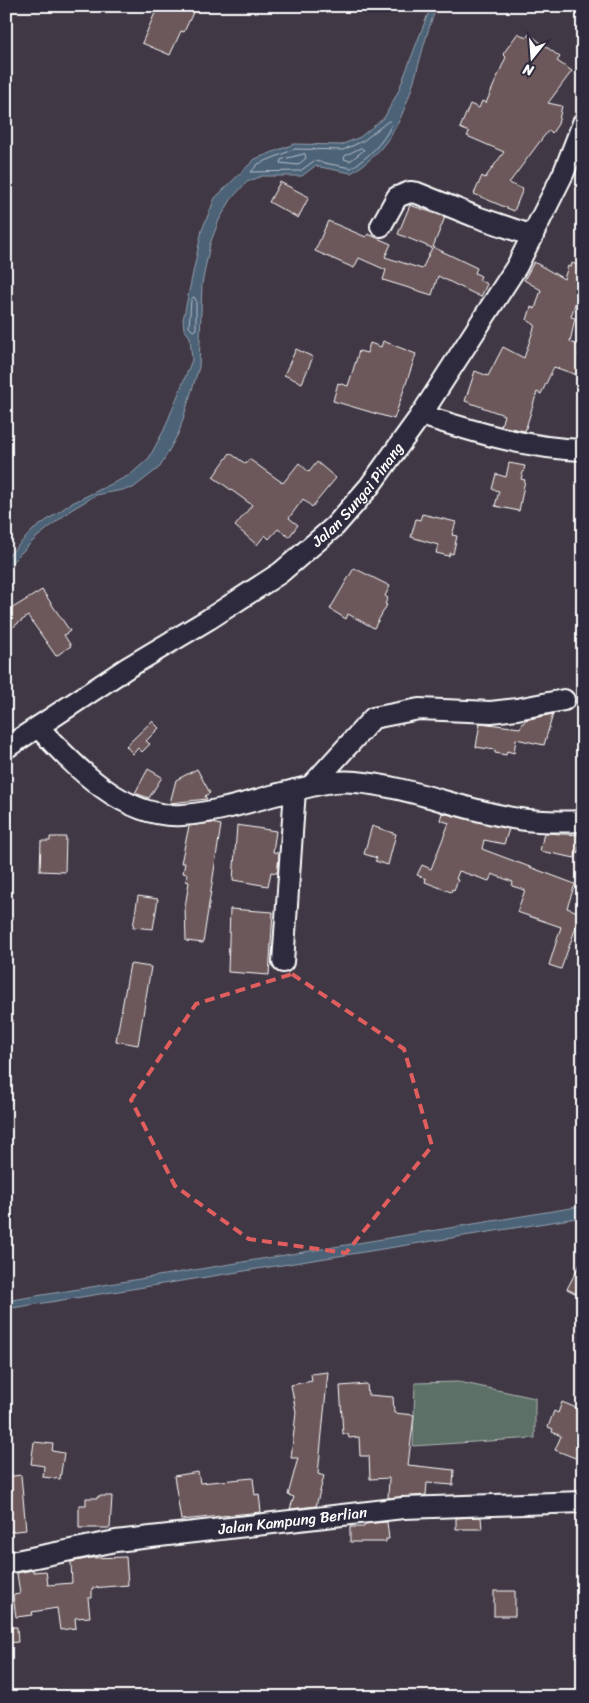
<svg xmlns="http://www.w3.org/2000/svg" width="589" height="1703" font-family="Sriracha,sans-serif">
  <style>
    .green { fill: #5d6f67; stroke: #aeb7b3 }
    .water { fill: #4c6277; stroke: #94a1ad }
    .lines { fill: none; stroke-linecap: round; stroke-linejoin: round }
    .shore { stroke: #b7c0c9; stroke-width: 1 }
    .building { fill: #6c585a; stroke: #fff }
    .minor-casing { stroke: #fff; stroke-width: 24 }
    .minor { stroke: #2f2a3d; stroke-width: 20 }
    .marked { fill: none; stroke: #e05e5e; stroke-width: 4; stroke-dasharray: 10 6; stroke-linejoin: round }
    .labels { text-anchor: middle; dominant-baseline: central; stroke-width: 5; stroke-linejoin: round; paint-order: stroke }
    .street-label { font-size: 15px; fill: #fff; stroke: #2f2a3d }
  </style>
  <rect width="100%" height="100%" fill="#413846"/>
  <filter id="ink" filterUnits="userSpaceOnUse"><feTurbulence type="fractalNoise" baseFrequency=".02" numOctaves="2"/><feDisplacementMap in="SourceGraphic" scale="10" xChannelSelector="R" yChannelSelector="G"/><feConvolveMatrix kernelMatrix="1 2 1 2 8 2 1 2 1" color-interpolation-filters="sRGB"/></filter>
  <g filter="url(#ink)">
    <path class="green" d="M459 1382 535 1398V1438L413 1446 415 1383Z"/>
    <g class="water">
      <path d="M431 6H437C412 67 414 136 351 173L315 166 302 176H262L247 182 232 198 219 220 210 244 202 284 199 367 179 432 160 467 133 488 96 495 71 510 36 538 6 568V558L33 530 70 504 130 475 149 458 164 430 192 360 190 337 184 329 183 320 202 230 215 198 255 159 294 144 341 145 360 137 384 118 398 92Z"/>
      <path d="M583 1206V1217L6 1309V1301Z"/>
    </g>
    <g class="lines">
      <g class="shore">
        <path d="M389 121 392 124C383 143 369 157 351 168L314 161 300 171 251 172 258 164 295 149 343 150 363 141Z"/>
        <path d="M361 148 364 150 350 161 344 159 345 156Z"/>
        <path d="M305 154 306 158 298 165 280 163 281 160Z"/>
        <path d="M194 297 196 300V329L193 331 189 327 191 300Z"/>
      </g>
    </g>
    <g class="building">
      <path d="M158 6H196L184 32 181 31 170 55 142 43Z"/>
      <path d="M518 33 526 38 529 34 560 57 557 61 572 71 548 103 562 106 558 124 552 133 549 130 541 140 509 183 523 189 514 211 474 194 482 176 485 178 504 152 467 136 469 132 460 128 470 104 479 108 482 101 486 103 506 57 503 54Z"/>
      <path d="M280 182 309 197 298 218 269 202Z"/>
      <path d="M410 205 445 217 433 247 477 268 475 273 481 276 479 280 487 284 481 297 438 276 432 295 383 280 386 270 359 258 354 268 315 251 328 221 366 237 368 234 391 244 385 257 422 269 432 248 398 234Z"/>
      <path d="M534 262 564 279 568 266 571 267 572 263 583 267V295L578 294 571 317 575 318 570 342 581 346 578 355H583V377L554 367 541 394 537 392 525 431 501 426 504 415 465 401 475 371 488 376 503 347 524 358 535 325 527 320 531 307 535 309 541 290 524 280Z"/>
      <path d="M383 341 416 354 394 419 333 401 338 383 348 386 359 351 367 353 370 343 381 347Z"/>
      <path d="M296 349 313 357 302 383 284 375Z"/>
      <path d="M230 453 246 464 249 459 283 483 299 463 309 472 317 462 336 478 312 507 303 499 289 518 298 525 289 537 278 529 269 539 265 535 257 545 235 526 252 505 213 477Z"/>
      <path d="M509 463 525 466 521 479 525 480 519 511 495 506 499 491 492 489 496 474 506 477Z"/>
      <path d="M422 514 456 522 452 535 457 536 453 554 450 553 449 556 436 553 438 545 411 537 416 519 420 520Z"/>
      <path d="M354 568 390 586 385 596 388 598 385 604 387 605 374 628 348 614 346 619 330 609Z"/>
      <path d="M42 590 70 631 64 635 71 646 56 656 28 616 6 632V612Z"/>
      <path d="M553 714 544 745 516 739 514 753 507 751 506 755 495 753V750L476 747 480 723 520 728 525 720Z"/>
      <path d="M152 721 159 728 146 741 150 744 142 752 138 748 133 754 126 746Z"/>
      <path d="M148 769 162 777 149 798 135 793Z"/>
      <path d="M197 769 210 793 205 796 207 799 170 803 176 780Z"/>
      <path d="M442 813 509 829 504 844 484 840 482 849 575 884 567 908 581 913 561 969 549 965 561 927 517 912 525 890 512 886 513 882 492 874 489 881 459 871 456 879 458 880 454 890 452 889 451 892 425 882 426 879 417 875 422 865 431 869 449 823 440 820Z"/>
      <path d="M212 823 221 825 203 943 186 941 185 907 189 882 186 881 187 874 183 873 185 863H181L189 826Z"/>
      <path d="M237 825 276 831 273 852 279 853 278 868 277 873 271 872 268 886 233 880Z"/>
      <path d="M372 826 396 834 388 865 375 861 377 858 364 854Z"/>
      <path d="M544 833 581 835 578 854 576 853 575 858 540 851Z"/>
      <path d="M50 837H66L65 872 40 871 41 841H50Z"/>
      <path d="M138 896 158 899 153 929 133 927Z"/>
      <path d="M230 909 273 912 269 975 228 972Z"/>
      <path d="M130 964 151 967 138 1045 116 1041Z"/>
      <path d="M583 1258V1297L567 1289Z"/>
      <path d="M328 1372 318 1474 324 1476 316 1506 290 1509 294 1497 288 1495 298 1458H291L296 1412 291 1385 312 1381 311 1374Z"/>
      <path d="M367 1384 368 1395 393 1397 394 1413 414 1415 408 1465 454 1470 453 1485 427 1483 426 1495 388 1498 389 1478 370 1479 369 1456H360L359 1437 349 1438 348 1434H343L340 1386Z"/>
      <path d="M562 1402 579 1409 576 1417 583 1419V1461L555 1450 561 1436 552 1432 553 1429 548 1427 554 1411 558 1413Z"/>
      <path d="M34 1442 53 1444 52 1451 64 1453 60 1479 43 1477 44 1466 31 1464Z"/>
      <path d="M198 1472 200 1483 253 1478 255 1495 259 1494 261 1512 181 1520 174 1476Z"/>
      <path d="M21 1475 26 1530 6 1532V1477Z"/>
      <path d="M98 1496H112L110 1528H79V1505H86V1498H98Z"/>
      <path d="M481 1517 482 1529H456V1518Z"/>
      <path d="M387 1522 389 1539H386V1542H350V1527H364V1524Z"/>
      <path d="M126 1557 128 1585 92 1588V1598H88L90 1617 75 1618 76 1628 60 1630 57 1608 32 1612 33 1615 16 1617 13 1595 20 1594 17 1573 33 1570V1572L46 1571 48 1585 72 1583 71 1562 91 1558Z"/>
      <rect x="494" y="1591" width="21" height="25"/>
      <path d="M6 1627H17L18 1642 6 1643Z"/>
    </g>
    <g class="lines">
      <g class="minor-casing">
        <g id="minor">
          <path d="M381 226 397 197 410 192 417 193 474 216 533 236"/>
          <path d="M421 415C475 432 526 448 583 450"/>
          <path d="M38 727C74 766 124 819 182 815 214 813 245 803 275 795 302 789 328 779 356 782 412 787 464 811 519 819 540 822 561 822 583 821"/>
          <path id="s1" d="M6 748 127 668 209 619 280 573 335 526 369 487 421 415 517 266 564 172 583 123"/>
          <path d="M312 785 373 718 419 709 491 712 517 709 564 700"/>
          <path d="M283 962 295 790"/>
          <path id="s2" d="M6 1563 116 1541 403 1508 583 1502"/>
        </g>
      </g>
      <use href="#minor" class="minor"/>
    </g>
  </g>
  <path class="marked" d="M292 974 404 1049 432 1146 346 1253 249 1239 175 1186 131 1100 196 1004Z"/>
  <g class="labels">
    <g class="street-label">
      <text stroke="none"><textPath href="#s1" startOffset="436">Jalan Sungai Pinang</textPath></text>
      <text stroke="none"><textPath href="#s2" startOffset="290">Jalan Kampung Berlian</textPath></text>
    </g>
  </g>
  <rect width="589" height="1703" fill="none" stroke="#2f2a3d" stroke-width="25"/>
  <rect x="12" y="12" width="564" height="1678" fill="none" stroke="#fff" stroke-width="2" filter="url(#ink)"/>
  <g transform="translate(532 58) rotate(197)" stroke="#2f2a3d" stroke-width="4" paint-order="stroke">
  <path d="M0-4L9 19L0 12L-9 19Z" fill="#ffffff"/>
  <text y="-8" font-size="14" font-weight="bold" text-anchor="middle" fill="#ffffff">N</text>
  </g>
</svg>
